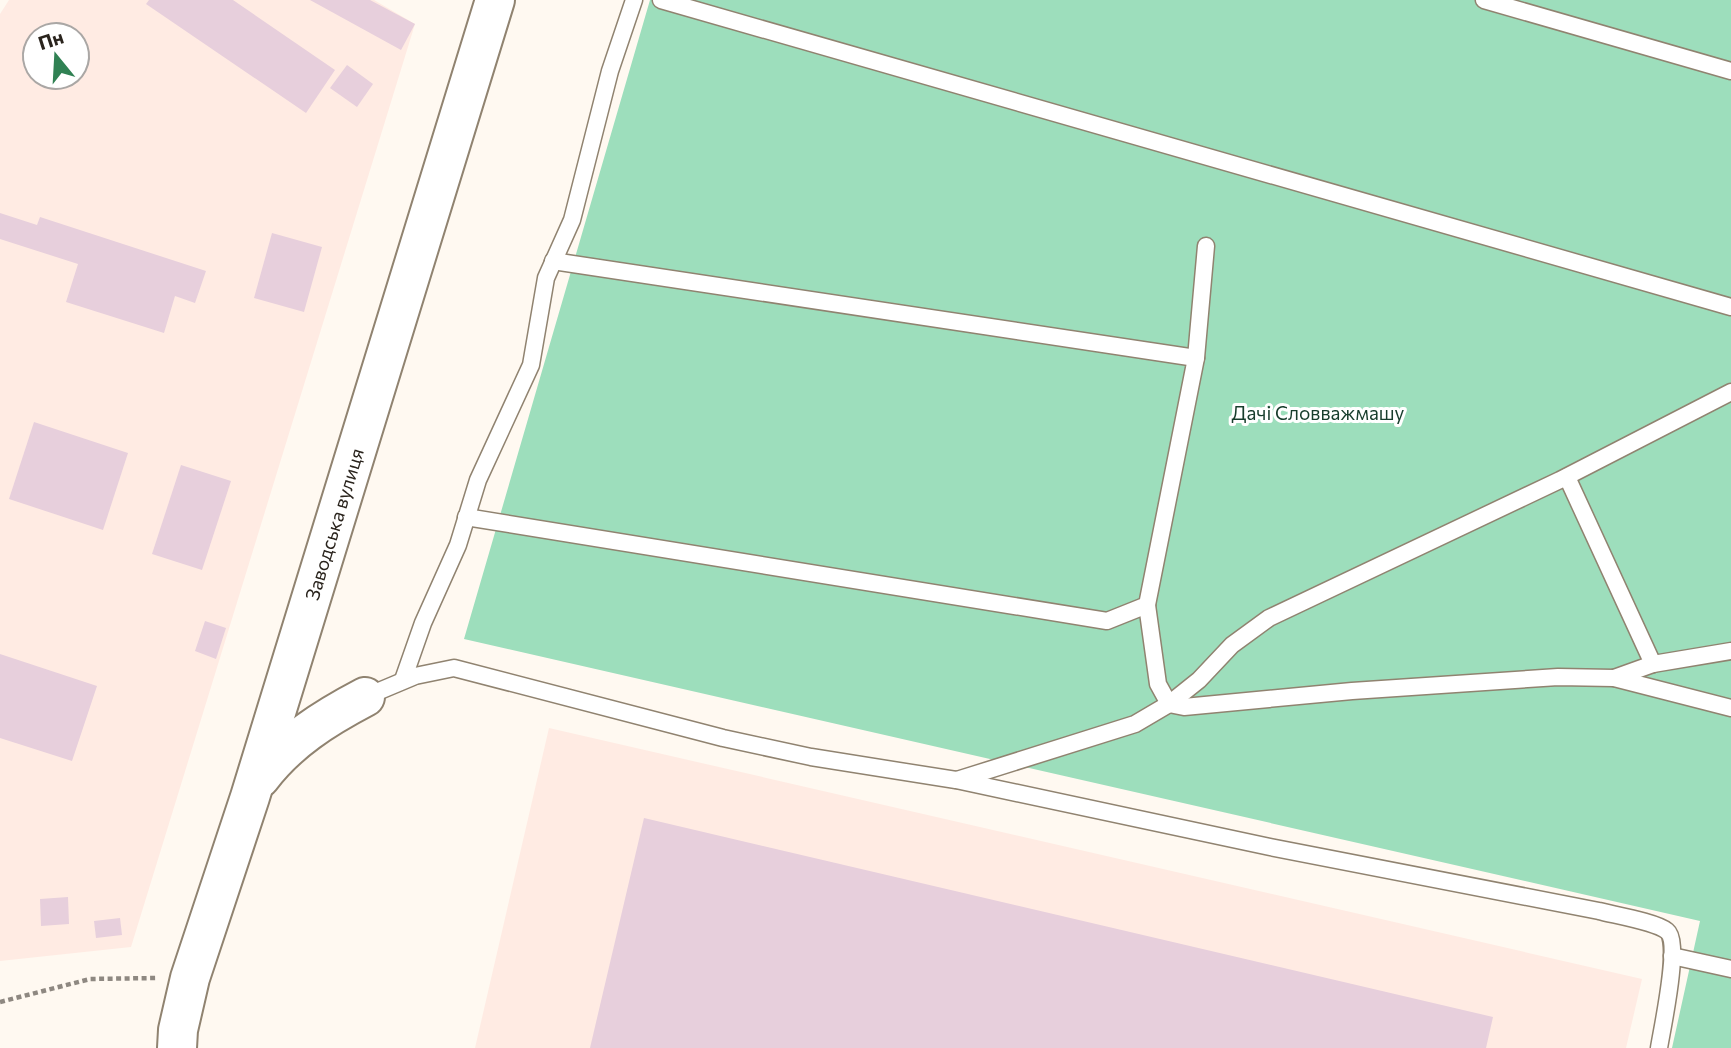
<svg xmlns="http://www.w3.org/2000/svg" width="1731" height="1048" font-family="Commissioner,sans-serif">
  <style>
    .industrial { fill: #ffebe3; fill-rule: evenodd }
    .green { fill: #9ddebc }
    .building { fill: #e7cfdc }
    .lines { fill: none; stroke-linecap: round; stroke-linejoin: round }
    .service-casing { stroke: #908370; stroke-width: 19 }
    .tertiary-casing { stroke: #908370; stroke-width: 42 }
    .path { stroke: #8e8881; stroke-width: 4.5; stroke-dasharray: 5 3.5; stroke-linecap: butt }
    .service { stroke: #fff; stroke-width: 16 }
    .tertiary { stroke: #fff; stroke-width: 38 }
    .labels { text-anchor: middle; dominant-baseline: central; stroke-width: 6; stroke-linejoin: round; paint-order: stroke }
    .park-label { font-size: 19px; fill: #173d2c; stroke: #fff }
    .street-label { font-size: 19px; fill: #2a241d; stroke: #fff }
  </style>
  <rect width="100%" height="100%" fill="#fff9f1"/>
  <g class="industrial">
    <path d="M9 0H374L415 24 131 947 0 961V14ZM35 35H77V77H35Z"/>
    <path d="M549 728 1642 979 1626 1048H475Z"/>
  </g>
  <path class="green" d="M650 0H1731V1048H1672L1700 921 464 639Z"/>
  <g class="building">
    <path d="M149 0H233L335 70 306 113 146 4Z"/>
    <path d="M310 0H370L415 24 401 50Z"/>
    <path d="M347 65 373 84 357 107 330 88Z"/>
    <path d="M0 213 37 225 40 217 206 271 195 303 175 296 164 333 66 302 78 264 0 239Z"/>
    <path d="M272 233 322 247 304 312 254 298Z"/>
    <path d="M34 422 128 453 103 530 9 499Z"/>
    <path d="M181 465 231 481 202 570 152 554Z"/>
    <path d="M205 621 226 628 216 659 195 651Z"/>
    <path d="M0 654 97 686 72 761 0 738Z"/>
    <path d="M644 818 1493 1017 1486 1048H590Z"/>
    <path d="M68 897 69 924 41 926 40 899Z"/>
    <path d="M120 918 122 935 96 938 94 921Z"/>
  </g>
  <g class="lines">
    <g class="service-casing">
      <g id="service">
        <path d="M661 0 1731 307"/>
        <path d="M1484 0 1731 71"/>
        <path d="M1196 358 1206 246"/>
        <path d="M1567 477 1653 664"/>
        <path d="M466 517 1107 621 1147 605 1196 358 553 261"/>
        <path d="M1147 605 1158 684 1169 704 1184 707 1352 691 1558 677 1614 678 1731 708"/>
        <path d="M1614 678 1653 664 1731 651"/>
        <path d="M403 680 423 623 458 545 478 480 531 365 546 278 572 220 610 71 634 0"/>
        <path d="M365 697 415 676 454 668 723 738 811 757 956 780 1270 847 1599 911C1614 915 1656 922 1667 931 1681 942 1662 1029 1659 1048"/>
        <path d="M957 780 1135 724 1169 704 1199 680 1232 645 1269 618 1560 480 1731 392"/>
        <path d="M1672 956 1731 969"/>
      </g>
    </g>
    <g class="tertiary-casing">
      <g id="tertiary">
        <path d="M260 778C288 741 325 718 365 697"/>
        <path d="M177 1048 178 1030 190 978 250 797 495 0"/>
      </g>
    </g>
    <path class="path" d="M0 1002 90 979 157 978"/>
    <use href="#service" class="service"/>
    <use href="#tertiary" class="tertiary"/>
  </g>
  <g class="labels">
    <g class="park-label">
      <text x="1318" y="412">Дачі Словважмашу</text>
    </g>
    <g class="street-label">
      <text transform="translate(334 524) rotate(-73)">Заводська вулиця</text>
    </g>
  </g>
  <g transform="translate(56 56) rotate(342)"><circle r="33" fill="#ffffff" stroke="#aaa7a5" stroke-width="2"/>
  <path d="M0-5L12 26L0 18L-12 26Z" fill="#308153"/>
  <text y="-10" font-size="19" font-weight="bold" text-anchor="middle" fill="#2a241d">Пн</text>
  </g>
</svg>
